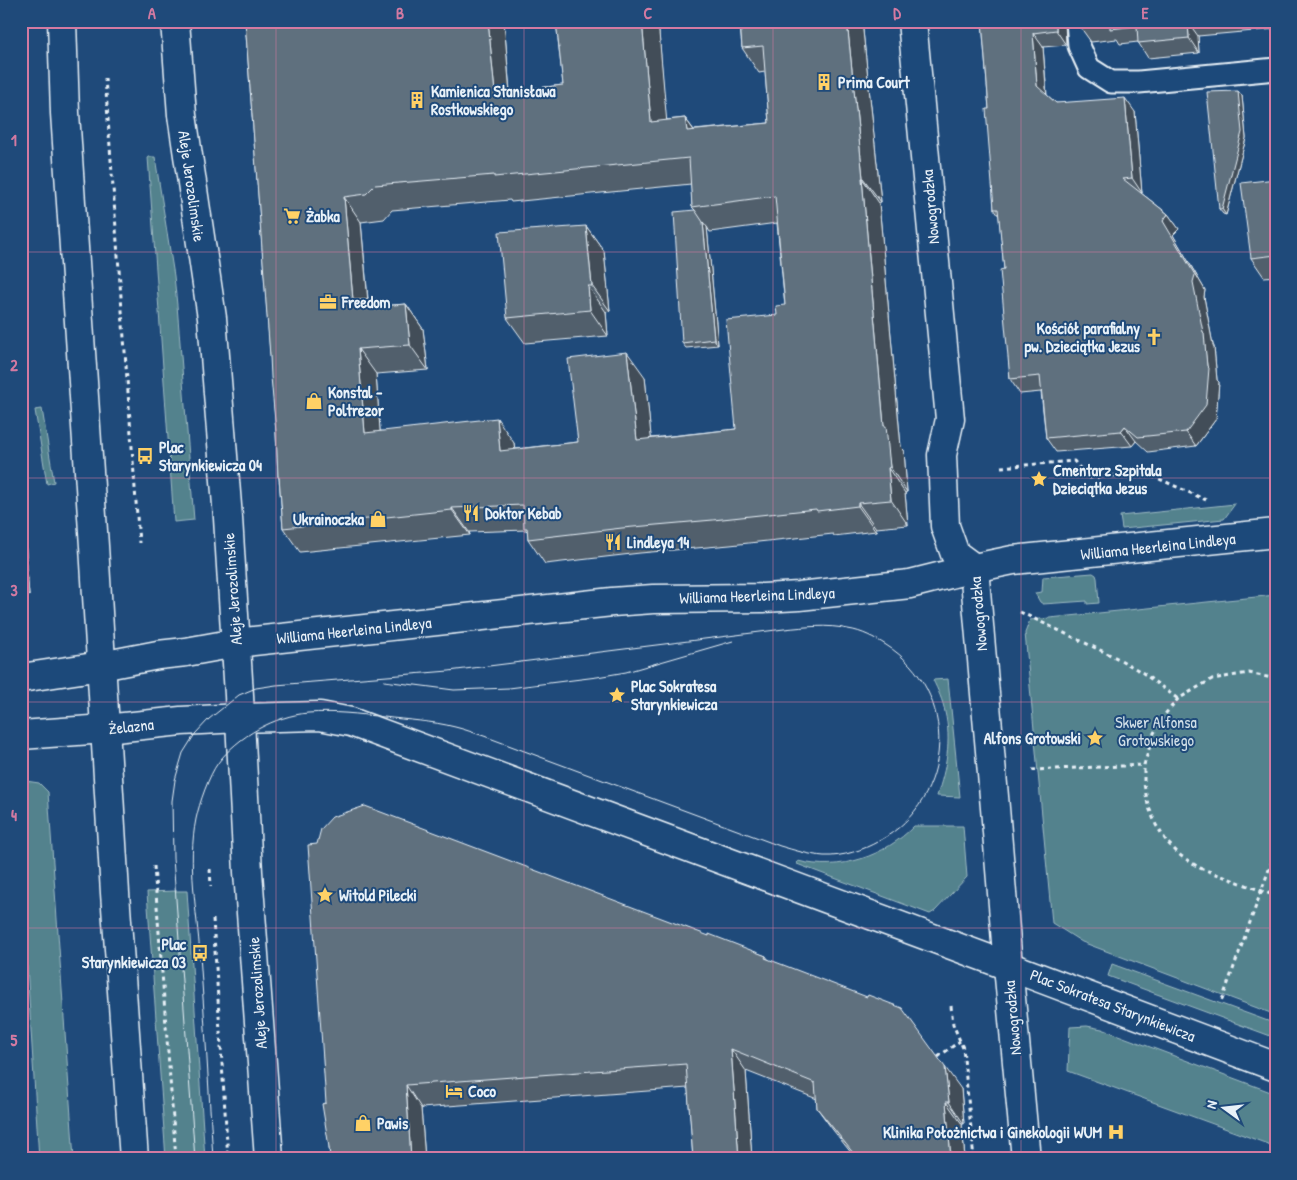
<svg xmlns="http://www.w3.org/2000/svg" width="1297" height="1180" font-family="'Patrick Hand',sans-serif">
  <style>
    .green { fill: #52828d; stroke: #9dbac2 }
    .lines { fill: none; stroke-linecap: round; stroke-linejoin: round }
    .lane-casing { stroke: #e8f1f8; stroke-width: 25 }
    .street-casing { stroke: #e8f1f8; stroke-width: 31 }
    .secondary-casing { stroke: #e8f1f8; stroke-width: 31 }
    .path { stroke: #e8f1f8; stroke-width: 3; stroke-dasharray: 4 4; stroke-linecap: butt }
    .lane { stroke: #1f4a7a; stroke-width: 21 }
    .street { stroke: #1f4a7a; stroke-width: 28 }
    .secondary { stroke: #1f4a7a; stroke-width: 28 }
    .tram { stroke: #e8f1f8; stroke-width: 1 }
    .rail { stroke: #e8f1f8; stroke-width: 4 }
    .wall { fill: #515f6c; stroke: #e8f1f8; fill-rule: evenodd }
    .shaded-wall { fill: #424e58; stroke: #e8f1f8 }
    .building { fill: #5e6f7e; stroke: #e8f1f8; fill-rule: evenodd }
    .grid { fill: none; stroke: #d37aa2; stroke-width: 1; stroke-opacity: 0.55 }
    .labels { text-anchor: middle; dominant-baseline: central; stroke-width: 4; stroke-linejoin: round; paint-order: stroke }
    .poi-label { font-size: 16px; font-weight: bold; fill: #e8f1f8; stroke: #1f4a7a; text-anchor: start }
    .street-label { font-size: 16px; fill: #e8f1f8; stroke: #1f4a7a }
    .park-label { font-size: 16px; fill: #d2e0e8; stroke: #1f4a7a }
    .neatline { fill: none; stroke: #d37aa2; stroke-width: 2 }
    .grid-label { font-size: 16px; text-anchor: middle; font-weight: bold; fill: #d37aa2 }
  </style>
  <rect width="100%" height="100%" fill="#1f4a7a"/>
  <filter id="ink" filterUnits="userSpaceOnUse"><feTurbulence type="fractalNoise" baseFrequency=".02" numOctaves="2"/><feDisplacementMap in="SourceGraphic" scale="10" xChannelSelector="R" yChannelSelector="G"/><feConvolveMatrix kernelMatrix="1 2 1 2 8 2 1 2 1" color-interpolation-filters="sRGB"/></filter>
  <g filter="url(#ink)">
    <g class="green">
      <path d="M148 157H155L174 276 177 305 194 520 174 522Z"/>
      <path d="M42 409 54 482 47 484 35 410Z"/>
      <path d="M1235 504 1224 519 1122 529 1120 516Z"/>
      <path d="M1093 573 1096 575 1097 578 1099 603 1087 604V601L1043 604 1040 602 1035 593 1042 592 1043 577Z"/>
      <path d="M1276 595V1015L1082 942 1052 923 1025 633 1030 620Z"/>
      <path d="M948 679 960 797 937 796C946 769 952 741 945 712 943 701 938 690 933 680Z"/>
      <path d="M26 781 39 783 48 792 74 1159H39L21 869V782Z"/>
      <path d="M914 826H963L967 877 935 911 930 914 797 864 798 861C840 872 885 856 914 826Z"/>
      <path d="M176 891H187L205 1159H166L147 892Z"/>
      <path d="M1112 964 1276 1024V1038L1108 976Z"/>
      <path d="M1087 1026 1102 1029 1276 1094V1147L1068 1071 1070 1027Z"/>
    </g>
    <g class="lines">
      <g class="lane-casing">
        <path id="lane" d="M1077 21 1079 46 1089 68 1111 82H1139L1276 69"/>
      </g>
      <g class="street-casing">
        <g id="street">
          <path d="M912 21 950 419 942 455 945 526 955 554 974 568 995 808 1008 966 1026 1159"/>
          <path d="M236 643 612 602 653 599 763 598 799 596 910 584 974 568 1013 560 1276 533"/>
          <path d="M240 718 320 716 351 722 1008 966 1276 1067"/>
        </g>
      </g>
      <g class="secondary-casing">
        <g id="secondary">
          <path d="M62 21 65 113 94 546 115 893 134 1159"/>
          <path d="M175 21 182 115 212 318 228 518 239 695 241 740 248 872 269 1159"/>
          <path d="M21 678 101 666 158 655 186 652 236 643"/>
          <path d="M21 735 105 729 181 721 240 718"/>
        </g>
      </g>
      <g class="path">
        <path d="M105 78 139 543"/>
        <path d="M1001 467 1074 461 1088 478 1146 473 1206 500"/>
        <path d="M1020 612 1119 659 1143 673 1178 699"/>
        <path d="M1276 679 1249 673 1212 679 1178 699 1165 714 1154 733 1144 765V784L1148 805 1156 825 1167 842 1181 856 1200 868 1276 896"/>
        <path d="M1032 770 1144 765"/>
        <path d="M154 866 176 1159"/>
        <path d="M210 869 211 886"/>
        <path d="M213 919 228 1159"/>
        <path d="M1222 1000 1276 850"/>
        <path d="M951 1006 953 1024 963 1048 974 1159"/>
        <path d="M938 1057 960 1041"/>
      </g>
      <use href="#lane" class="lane"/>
      <use href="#street" class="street"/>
      <use href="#secondary" class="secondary"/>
      <g class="tram">
        <path d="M384 681 454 690 509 688 597 677 626 672 733 641"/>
        <path d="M195 1159 173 858 172 801 175 780 183 753 195 734 209 719 239 695 256 688 276 685 449 671 784 629C806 627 827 624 848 629 862 631 875 638 886 645 960 691 955 800 879 841 863 850 843 857 824 856 809 855 794 850 780 846L484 736C474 733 464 729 455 727 432 721 407 720 384 717 359 714 333 711 308 713 275 716 238 736 218 763 209 775 199 804 196 819 187 864 197 910 200 955 205 1023 209 1091 213 1159"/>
      </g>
      <path class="rail" d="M21 1141 22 1159"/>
    </g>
    <g class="wall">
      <path d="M245 21H504L510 91 563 85 557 29 551 21H658L666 120 685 118 694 130 769 123 765 72 759 73 742 48 740 25 735 21H862L881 202 879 203 901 447 904 450 907 492 905 493 908 525 876 528V531L834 536 833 534 730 545 640 553 545 564 528 539V532L526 530 469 532 470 535 300 552 283 528 279 478 278 477 276 432ZM691 184 692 207 695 210 682 343 686 348 718 345 707 227 710 232 777 223 785 305 777 315 736 429 651 438 645 377 578 442 515 449 514 443 380 431 376 374 428 370 423 329 406 304 381 306 368 299 361 222 384 219 392 210 510 200 511 202Z"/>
      <path d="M982 21H1065L1066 45 1043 47 1047 95 1056 103 1135 112 1142 193H1141L1168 214 1179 229 1173 235 1205 290 1204 297 1213 345 1214 347 1217 380 1219 382 1216 419 1196 446 1148 452 1136 441 1132 446 1056 452 1046 438 1041 392 1020 394 1010 379 1004 269 999 216 994 209 989 109Z"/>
      <path d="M1081 21H1276V29L1198 36 1199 53 1148 58 1138 42 1120 44 1117 39 1091 42 1081 28Z"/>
      <path d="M1242 96 1246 138 1226 215 1223 214 1219 209Z"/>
      <path d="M1276 179V276L1264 277 1251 258Z"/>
      <path d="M586 226 604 251 610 311 606 312 608 336 525 343 507 318Z"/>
      <path d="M21 483 29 596 21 597Z"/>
      <path d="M709 936 766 956 768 959 961 1089 964 1124H962L965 1159H856L833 1130 817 1108V1099L746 1071 752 1159H693L688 1088 421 1108 425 1159H330L326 1103Z"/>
    </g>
    <g class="shaded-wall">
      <path d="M488 21H504L512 118 495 93Z"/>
      <path d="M642 21H658L669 147 651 122Z"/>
      <path d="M847 21H862L881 202 863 178Z"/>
      <path d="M1056 21H1065L1066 45 1056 30Z"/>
      <path d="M1188 22 1198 36 1199 53 1189 38Z"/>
      <path d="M1033 33 1043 47 1047 100 1037 86Z"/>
      <path d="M1238 91 1242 96 1246 138 1226 215 1222 209Z"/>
      <path d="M1125 98 1135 112 1142 193 1132 178Z"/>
      <path d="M685 118 703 143 687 131Z"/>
      <path d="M862 178 879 203 901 447 904 450 907 492 890 467 884 426Z"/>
      <path d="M344 197 361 222 370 325 353 300Z"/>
      <path d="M1168 214 1179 229 1173 235 1205 290 1204 297 1213 345 1214 347 1217 380 1219 382 1216 419 1196 446 1186 432 1207 366 1203 332 1163 221Z"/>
      <path d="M703 222 707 227 718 345 714 339Z"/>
      <path d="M586 226 604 251 610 311 592 286Z"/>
      <path d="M588 286 606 312 608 336 590 310Z"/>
      <path d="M406 304 423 329 428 370 410 345Z"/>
      <path d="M358 349 376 374 382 458 365 433Z"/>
      <path d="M627 352 645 377 654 465 637 440Z"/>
      <path d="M497 418 514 443 518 476 500 451Z"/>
      <path d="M1125 426 1136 441 1132 446 1121 431Z"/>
      <path d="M888 468 905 493 908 525 891 500Z"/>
      <path d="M21 483 29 596 21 585Z"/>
      <path d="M858 503 876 528V531L858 506Z"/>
      <path d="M452 508 469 532 470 535 452 510Z"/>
      <path d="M731 1049 746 1071 752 1159H739Z"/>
      <path d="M945 1067 961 1089 964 1124 949 1102Z"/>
      <path d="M406 1085 421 1108 425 1159H411Z"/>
      <path d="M946 1102 962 1124 965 1159H951Z"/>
    </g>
    <g class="building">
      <path d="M245 21H488L495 93 563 85 556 21H642L651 122 685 118 687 131 769 123 763 46 742 48 740 21H847L863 178H862L884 426H886L890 467 888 468 891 500 858 503V506L817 511 816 509 713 520 622 528 528 539 527 528H524L523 505 452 508V510L283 528 279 477H278L276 432 271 377 270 356ZM689 158 692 207 775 196 785 305 776 306 777 315 726 320 736 429 637 440 627 352 568 359 578 442 500 451 497 418 365 433 358 349 410 345 406 304 381 306 375 299 353 300 344 197 366 194 375 185 494 175V177Z"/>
      <path d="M982 21H1056V30L1033 33 1037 86 1056 103 1125 98 1132 178 1123 179 1168 214 1163 221 1195 275 1193 282 1203 332 1204 333 1207 366 1209 368 1206 405 1186 432 1138 437 1125 426 1121 431 1046 438 1040 376 1010 379 1000 270 1004 269 998 209H994L986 109H989Z"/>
      <path d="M1081 21H1192L1188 22 1189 38 1138 43 1137 26 1110 29V24L1081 28Z"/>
      <path d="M1238 91 1242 132 1222 209H1219L1207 92Z"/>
      <path d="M1276 179V255L1251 258 1241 183Z"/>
      <path d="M695 210 703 222 714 339 682 343 674 212Z"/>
      <path d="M586 226 592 286H588L590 310 507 318 499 232Z"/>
      <path d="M365 806 709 936V934L766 956 765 958 867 997 868 995 902 1008 945 1067 949 1102H946L951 1159H858L817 1108 815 1083 731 1049 739 1159H693L686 1064 406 1085 411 1159H330L329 1147 322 1104 326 1103 308 845 317 844 321 829 332 817Z"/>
    </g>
  </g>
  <path class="grid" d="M276 21V1159M524 21V1159M773 21V1159M1021 21V1159M21 252H1276M21 478H1276M21 702H1276M21 928H1276"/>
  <defs>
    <g id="building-bare" transform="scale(1.35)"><path d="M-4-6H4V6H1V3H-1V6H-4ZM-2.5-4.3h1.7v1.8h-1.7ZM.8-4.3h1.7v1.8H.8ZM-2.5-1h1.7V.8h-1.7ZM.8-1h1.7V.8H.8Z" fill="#ffd166" stroke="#1f4a7a" stroke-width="2.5" paint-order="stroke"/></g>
    <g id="supermarket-bare" transform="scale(1.35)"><path d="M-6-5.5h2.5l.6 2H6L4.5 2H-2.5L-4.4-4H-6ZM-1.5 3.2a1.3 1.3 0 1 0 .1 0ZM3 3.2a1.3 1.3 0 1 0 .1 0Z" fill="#ffd166" stroke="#1f4a7a" stroke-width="2.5" paint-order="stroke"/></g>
    <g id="office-bare" transform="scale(1.35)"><path d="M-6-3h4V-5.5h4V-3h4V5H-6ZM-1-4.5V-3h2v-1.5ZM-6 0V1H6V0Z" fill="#ffd166" stroke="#1f4a7a" stroke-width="2.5" paint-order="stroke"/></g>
    <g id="church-bare" transform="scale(1.35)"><path d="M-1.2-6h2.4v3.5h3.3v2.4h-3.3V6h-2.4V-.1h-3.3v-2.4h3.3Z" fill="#ffd166" stroke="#1f4a7a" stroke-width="2.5" paint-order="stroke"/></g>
    <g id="shop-bare" transform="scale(1.35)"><path d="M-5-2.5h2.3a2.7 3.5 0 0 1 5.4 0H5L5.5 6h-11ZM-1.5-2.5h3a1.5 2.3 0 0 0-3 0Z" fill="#ffd166" stroke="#1f4a7a" stroke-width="2.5" paint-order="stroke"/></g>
    <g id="bus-bare" transform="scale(1.35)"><path d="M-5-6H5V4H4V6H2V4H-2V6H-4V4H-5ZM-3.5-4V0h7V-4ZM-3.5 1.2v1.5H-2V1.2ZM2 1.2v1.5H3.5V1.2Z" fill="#ffd166" stroke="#1f4a7a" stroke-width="2.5" paint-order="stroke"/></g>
    <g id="sight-bare" transform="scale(1.35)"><path d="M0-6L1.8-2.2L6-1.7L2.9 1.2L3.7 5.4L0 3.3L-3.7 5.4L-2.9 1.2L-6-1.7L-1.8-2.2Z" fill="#ffd166" stroke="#1f4a7a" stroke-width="2.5" paint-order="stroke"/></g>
    <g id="restaurant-bare" transform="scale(1.35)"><path d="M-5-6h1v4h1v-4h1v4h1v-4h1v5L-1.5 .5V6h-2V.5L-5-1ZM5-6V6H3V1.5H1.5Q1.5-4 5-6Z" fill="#ffd166" stroke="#1f4a7a" stroke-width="2.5" paint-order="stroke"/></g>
    <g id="hotel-bare" transform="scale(1.35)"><path d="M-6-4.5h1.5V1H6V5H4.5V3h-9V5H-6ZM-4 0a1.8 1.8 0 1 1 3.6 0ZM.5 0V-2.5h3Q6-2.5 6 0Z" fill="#ffd166" stroke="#1f4a7a" stroke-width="2.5" paint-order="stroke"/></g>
    <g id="hospital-bare" transform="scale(1.35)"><path d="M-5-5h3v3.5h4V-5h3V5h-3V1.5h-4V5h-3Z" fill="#ffd166" stroke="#1f4a7a" stroke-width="2.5" paint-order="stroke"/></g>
  </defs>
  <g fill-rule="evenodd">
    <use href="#building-bare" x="824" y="82"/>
    <use href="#building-bare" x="417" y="100"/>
    <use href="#supermarket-bare" x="292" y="216"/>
    <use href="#office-bare" x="328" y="302"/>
    <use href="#church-bare" x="1154" y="337"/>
    <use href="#shop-bare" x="314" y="401"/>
    <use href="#bus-bare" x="145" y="456"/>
    <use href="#sight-bare" x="1039" y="479"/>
    <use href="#restaurant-bare" x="471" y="513"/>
    <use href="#shop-bare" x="378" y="519"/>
    <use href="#restaurant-bare" x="613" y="542"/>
    <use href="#sight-bare" x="617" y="695"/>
    <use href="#sight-bare" x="1095" y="738"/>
    <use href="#sight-bare" x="325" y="895"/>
    <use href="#bus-bare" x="200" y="953"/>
    <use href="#hotel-bare" x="454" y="1091"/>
    <use href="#shop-bare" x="363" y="1123"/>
    <use href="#hospital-bare" x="1116" y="1132"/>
  </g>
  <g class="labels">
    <g class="poi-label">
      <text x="838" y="82">Prima Court</text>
      <text x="431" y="91">Kamienica Stanisława<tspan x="431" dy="18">Rostkowskiego</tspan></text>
      <text x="306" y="216">Żabka</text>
      <text x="342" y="302">Freedom</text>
      <text x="1140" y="328" text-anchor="end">Kościół parafialny<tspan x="1140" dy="18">pw. Dzieciątka Jezus</tspan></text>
      <text x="328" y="392">Konstal -<tspan x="328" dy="18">Poltrezor</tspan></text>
      <text x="159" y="447">Plac<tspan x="159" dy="18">Starynkiewicza 04</tspan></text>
      <text x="1053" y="470">Cmentarz Szpitala<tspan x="1053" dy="18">Dzieciątka Jezus</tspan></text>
      <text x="485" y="513">Doktor Kebab</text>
      <text x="364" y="519" text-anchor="end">Ukrainoczka</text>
      <text x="627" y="542">Lindleya 14</text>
      <text x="631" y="686">Plac Sokratesa<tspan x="631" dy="18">Starynkiewicza</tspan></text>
      <text x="1081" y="738" text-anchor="end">Alfons Grotowski</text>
      <text x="339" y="895">Witold Pilecki</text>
      <text x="186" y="944" text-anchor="end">Plac<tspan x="186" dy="18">Starynkiewicza 03</tspan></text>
      <text x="468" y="1091">Coco</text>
      <text x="377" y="1123">Pawis</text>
      <text x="1102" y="1132" text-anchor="end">Klinika Położnictwa i Ginekologii WUM</text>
    </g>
    <g class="street-label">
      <text transform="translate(192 186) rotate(82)">Aleje Jerozolimskie</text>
      <text transform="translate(930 207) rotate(-95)">Nowogrodzka</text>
      <text transform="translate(1158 546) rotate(-6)">Williama Heerleina Lindleya</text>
      <text transform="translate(232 589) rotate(-94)">Aleje Jerozolimskie</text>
      <text transform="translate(757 595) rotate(-2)">Williama Heerleina Lindleya</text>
      <text transform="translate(978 614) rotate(-95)">Nowogrodzka</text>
      <text transform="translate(354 630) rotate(-6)">Williama Heerleina Lindleya</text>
      <text transform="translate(131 726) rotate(-6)">Żelazna</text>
      <text transform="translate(257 993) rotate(-94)">Aleje Jerozolimskie</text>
      <text transform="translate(1113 1005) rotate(21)">Plac Sokratesa Starynkiewicza</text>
      <text transform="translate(1012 1018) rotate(-95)">Nowogrodzka</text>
    </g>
    <g class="park-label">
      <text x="1156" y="722">Skwer Alfonsa<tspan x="1156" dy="18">Grotowskiego</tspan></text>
    </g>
  </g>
  <rect width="1297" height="1180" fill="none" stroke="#1f4a7a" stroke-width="55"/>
  <g transform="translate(1224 1108) rotate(285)" stroke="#1f4a7a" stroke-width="4" paint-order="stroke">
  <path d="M0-4L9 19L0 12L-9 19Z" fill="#e8f1f8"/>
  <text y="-8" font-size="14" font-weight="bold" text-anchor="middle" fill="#e8f1f8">N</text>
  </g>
  <rect x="28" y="28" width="1242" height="1124" class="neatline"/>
  <g class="grid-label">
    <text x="152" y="19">A</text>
    <text x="400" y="19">B</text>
    <text x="648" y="19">C</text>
    <text x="897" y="19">D</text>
    <text x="1145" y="19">E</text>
    <text x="14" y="146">1</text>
    <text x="14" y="371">2</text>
    <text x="14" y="596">3</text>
    <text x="14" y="821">4</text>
    <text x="14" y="1046">5</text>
  </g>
</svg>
